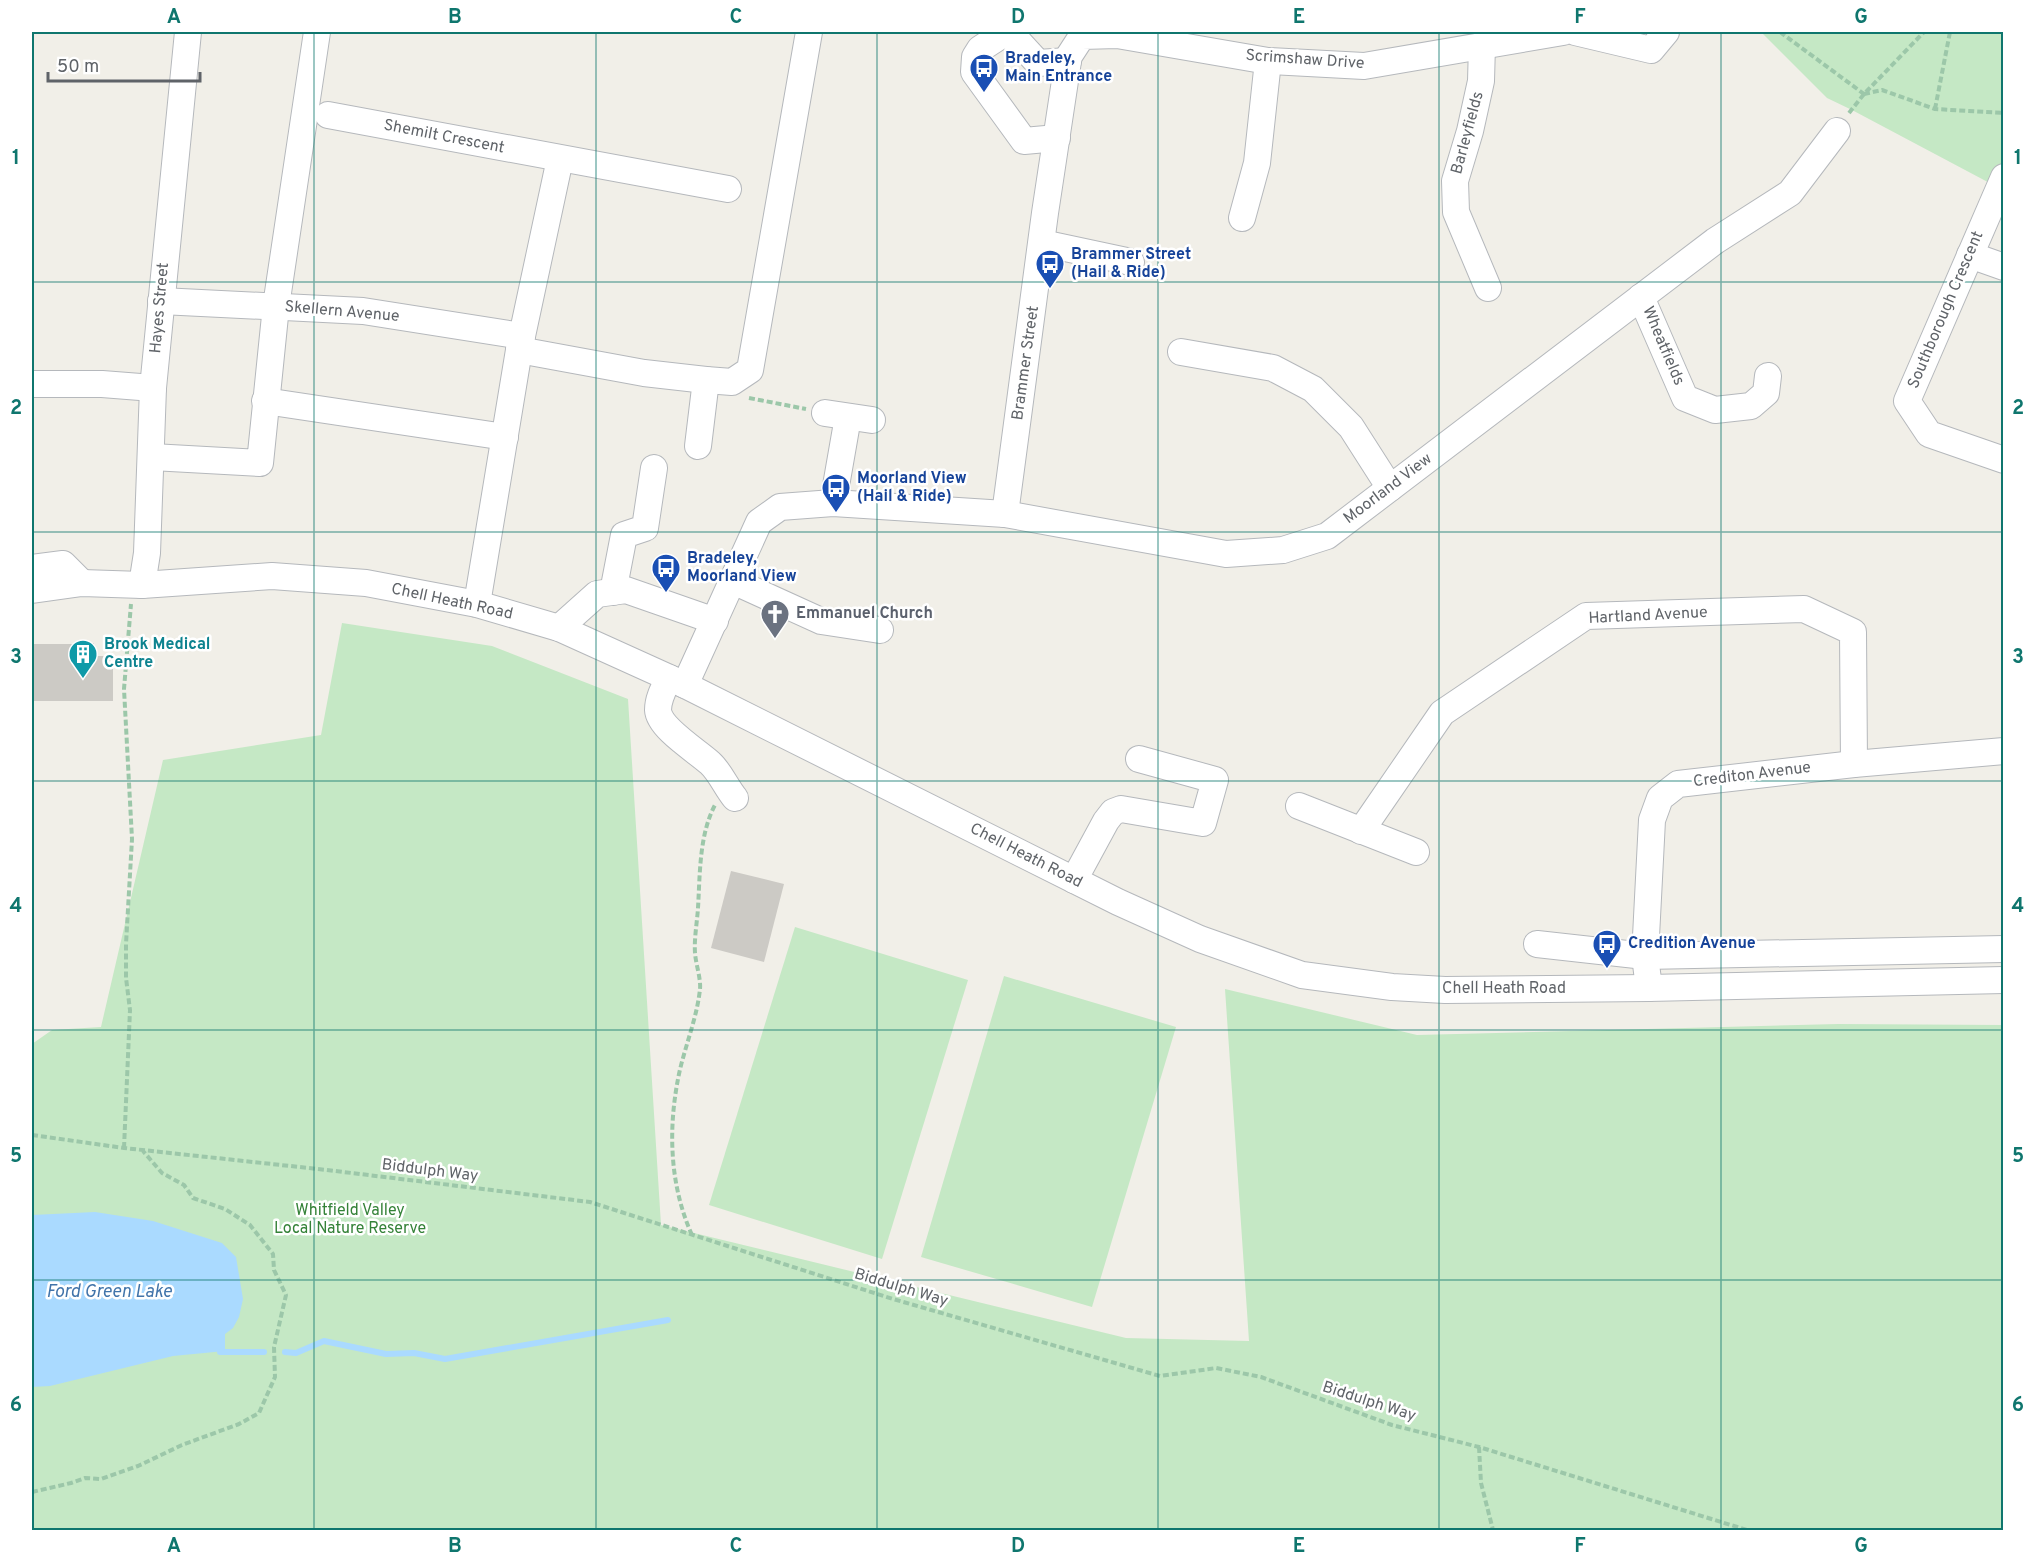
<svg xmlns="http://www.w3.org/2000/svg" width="2035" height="1562" font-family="Overpass,sans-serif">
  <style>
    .green { fill: #c5e8c5 }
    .water { fill: #aadaff }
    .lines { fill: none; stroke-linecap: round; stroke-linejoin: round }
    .stream { stroke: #aadaff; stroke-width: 6 }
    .building { fill: #cccac5 }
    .minor-casing { stroke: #b5b8bc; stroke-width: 28 }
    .path { stroke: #9cc7a9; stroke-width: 4; stroke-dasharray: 6 3; stroke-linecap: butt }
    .minor { stroke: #fff; stroke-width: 26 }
    .grid { fill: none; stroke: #0f766e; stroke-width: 1.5; stroke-opacity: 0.55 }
    .labels { text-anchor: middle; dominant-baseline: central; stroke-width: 5; stroke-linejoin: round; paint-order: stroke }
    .transit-label { font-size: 16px; font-weight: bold; fill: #164399; stroke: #fff; text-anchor: start }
    .street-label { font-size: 16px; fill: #5f6368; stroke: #fff }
    .worship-label { font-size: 16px; font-weight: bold; fill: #5b616d; stroke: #fff; text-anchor: start }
    .culture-label { font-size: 16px; font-weight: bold; fill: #0d838f; stroke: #fff; text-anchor: start }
    .park-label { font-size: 16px; fill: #348238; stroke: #fff }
    .water-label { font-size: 18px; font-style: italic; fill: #4174aa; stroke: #fff }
    .neatline { fill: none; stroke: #0f766e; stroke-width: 2 }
    .grid-label { font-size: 20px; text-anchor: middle; font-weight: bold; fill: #0f766e }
  </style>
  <rect width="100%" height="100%" fill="#f1efe8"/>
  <g class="green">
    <path d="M1761 32H2003L2004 177 1999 188 1852 110 1827 98Z"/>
    <path d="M342 623 492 646 628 699 661 1225 1126 1338 1249 1341 1225 989 1417 1035 1838 1024 2003 1025V1530H32V1044L52 1030 101 1027 163 760 321 735Z"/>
    <path d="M795 927 968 980 882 1259 709 1205Z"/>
    <path d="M1004 976 1176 1027 1092 1307 921 1257Z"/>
  </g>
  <path class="water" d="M95 1212 153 1221 222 1243 236 1257 243 1299 239 1317 233 1328 225 1334V1351L173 1356 50 1386 32 1387V1215Z"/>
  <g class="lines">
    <g class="stream">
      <path d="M220 1352H264"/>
      <path d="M285 1352 296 1353 324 1341 386 1354 414 1353 445 1359 668 1320"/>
    </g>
  </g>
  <g class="building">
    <path d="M73 643H94V656H113V701H32V644H73Z"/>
    <path d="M731 871 784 884 764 962 711 948Z"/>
  </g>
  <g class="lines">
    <g class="minor-casing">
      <g id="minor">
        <path d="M1575 32 1651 50 1666 32"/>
        <path d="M1482 45 1481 81 1470 131 1455 181 1456 212 1488 288"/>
        <path d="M328 115 728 189"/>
        <path d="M1057 138 1024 141 974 72 975 57 980 49 1003 34 1016 39 1038 63 1068 61"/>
        <path d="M2004 177 1907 401 1929 434 2004 460"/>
        <path d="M1242 218 1257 163 1268 61"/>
        <path d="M1042 243 1131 262"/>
        <path d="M1970 255 2004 267"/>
        <path d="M1641 297 1685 398 1715 410 1751 406 1766 393 1768 376"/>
        <path d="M161 301 363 311 522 336"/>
        <path d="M519 350 644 373 706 380 732 382 750 370 809 32"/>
        <path d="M1181 352 1273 368 1313 389 1351 427 1390 488"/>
        <path d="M32 384H102L153 388"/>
        <path d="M265 401 505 437"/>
        <path d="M825 413 872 420"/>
        <path d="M698 446 706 380"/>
        <path d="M152 457 260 463 276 306 317 32"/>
        <path d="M833 503 848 417"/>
        <path d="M1005 514 1045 213 1068 61 1069 56 1082 36 1117 35 1268 61 1364 66 1563 32"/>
        <path d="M32 568 63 564 82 583"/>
        <path d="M733 581 821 621 880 630"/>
        <path d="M142 585 147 553 153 388 188 32"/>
        <path d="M32 590 82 583 142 585 272 576 366 583 477 604 559 628 685 685 1118 902 1200 939 1302 975 1392 987 1445 990 1649 988 2004 980"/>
        <path d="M613 592 624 535 645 528 654 468"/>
        <path d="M477 604 519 350 560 159"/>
        <path d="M559 628 597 594 626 590 715 621"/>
        <path d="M669 678C664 688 658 698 658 710 659 728 697 751 710 763 720 772 726 787 735 798"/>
        <path d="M685 685 759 522 780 507 833 503 1005 514 1226 554 1283 550 1327 536 1715 241 1790 193 1837 131"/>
        <path d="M1299 806 1416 852"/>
        <path d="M1361 831 1442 713 1586 616 1804 609 1853 632 1854 764"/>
        <path d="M1074 880 1106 821 1113 812 1121 809 1203 823 1215 780 1139 759"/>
        <path d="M1537 944 1645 956 2004 949"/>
        <path d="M1649 988 1645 956 1652 820 1660 798 1678 784 1854 764 2004 751"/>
      </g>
    </g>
    <g class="path">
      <path d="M1780 32 1864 94"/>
      <path d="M1864 94 1882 90 1935 109 2004 113"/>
      <path d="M1935 109 1950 32"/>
      <path d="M1849 113 1864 94 1924 32"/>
      <path d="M749 398 806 409"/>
      <path d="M32 1135 124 1148 327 1170 590 1202 893 1299 1160 1376 1216 1368 1261 1377 1392 1425 1479 1447 1747 1530"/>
      <path d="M124 1148 130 1010 126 978V944L132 839 124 689 131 604"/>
      <path d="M692 1235C669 1184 668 1127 679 1074 685 1046 697 1018 700 989 701 979 696 965 695 953 694 939 697 923 698 908 700 875 699 835 715 805"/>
      <path d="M1479 1447 1481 1483 1493 1530"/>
      <path d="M32 1492 71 1483 85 1478 101 1479 138 1466 182 1445 239 1424 259 1413 275 1377 274 1347 286 1295 274 1270 273 1254 250 1225 225 1209 193 1198 184 1185 162 1173 143 1151"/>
    </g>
    <use href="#minor" class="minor"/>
  </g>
  <path class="grid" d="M314 32V1530M596 32V1530M877 32V1530M1158 32V1530M1439 32V1530M1721 32V1530M32 282H2004M32 532H2004M32 781H2004M32 1030H2004M32 1280H2004"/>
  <defs>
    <g id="bus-pin" transform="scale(1.5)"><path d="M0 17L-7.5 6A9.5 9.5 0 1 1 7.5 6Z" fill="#1a4fb4" stroke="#fff"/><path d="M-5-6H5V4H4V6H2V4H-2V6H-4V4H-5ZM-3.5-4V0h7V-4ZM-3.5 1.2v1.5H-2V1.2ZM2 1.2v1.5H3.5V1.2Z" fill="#fff"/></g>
    <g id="church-pin" transform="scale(1.5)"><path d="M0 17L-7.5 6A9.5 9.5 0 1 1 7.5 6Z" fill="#6b7280" stroke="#fff"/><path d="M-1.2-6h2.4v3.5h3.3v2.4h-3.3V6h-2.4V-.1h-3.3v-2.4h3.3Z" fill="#fff"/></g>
    <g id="building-pin" transform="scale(1.5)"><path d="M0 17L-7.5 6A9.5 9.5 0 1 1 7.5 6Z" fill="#0f9aa8" stroke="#fff"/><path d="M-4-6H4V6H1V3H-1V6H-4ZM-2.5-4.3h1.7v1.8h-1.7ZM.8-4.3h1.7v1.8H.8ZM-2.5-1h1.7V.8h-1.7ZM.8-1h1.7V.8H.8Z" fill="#fff"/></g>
  </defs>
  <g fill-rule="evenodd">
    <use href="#bus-pin" x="984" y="68"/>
    <use href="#bus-pin" x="1050" y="264"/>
    <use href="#bus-pin" x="836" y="488"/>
    <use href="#bus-pin" x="666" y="568"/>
    <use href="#church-pin" x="775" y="614"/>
    <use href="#building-pin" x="83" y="654"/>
    <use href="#bus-pin" x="1607" y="944"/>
  </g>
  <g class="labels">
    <g class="transit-label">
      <text x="1005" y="59">Bradeley,<tspan x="1005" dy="18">Main Entrance</tspan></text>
      <text x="1071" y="255">Brammer Street<tspan x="1071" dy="18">(Hail &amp; Ride)</tspan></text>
      <text x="857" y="479">Moorland View<tspan x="857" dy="18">(Hail &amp; Ride)</tspan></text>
      <text x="687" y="559">Bradeley,<tspan x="687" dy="18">Moorland View</tspan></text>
      <text x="1628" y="944">Credition Avenue</text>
    </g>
    <g class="street-label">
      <text transform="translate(1305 60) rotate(4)">Scrimshaw Drive</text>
      <text transform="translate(1468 133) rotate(-75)">Barleyfields</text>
      <text transform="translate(444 137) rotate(11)">Shemilt Crescent</text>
      <text transform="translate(160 308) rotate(-85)">Hayes Street</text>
      <text transform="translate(1946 310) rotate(-67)">Southborough Crescent</text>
      <text transform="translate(342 312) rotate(5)">Skellern Avenue</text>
      <text transform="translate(1663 346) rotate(67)">Wheatfields</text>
      <text transform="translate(1026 363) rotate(-82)">Brammer Street</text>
      <text transform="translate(1388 489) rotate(-37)">Moorland View</text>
      <text transform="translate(452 602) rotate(12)">Chell Heath Road</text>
      <text transform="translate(1648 616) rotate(-3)">Hartland Avenue</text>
      <text transform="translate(1752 775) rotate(-7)">Crediton Avenue</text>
      <text transform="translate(1026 856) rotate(27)">Chell Heath Road</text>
      <text x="1504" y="989">Chell Heath Road</text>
      <text transform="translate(430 1171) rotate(7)">Biddulph Way</text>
      <text transform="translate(901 1288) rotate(17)">Biddulph Way</text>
      <text transform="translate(1369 1402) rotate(18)">Biddulph Way</text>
    </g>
    <g class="worship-label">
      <text x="796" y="614">Emmanuel Church</text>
    </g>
    <g class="culture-label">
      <text x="104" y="645">Brook Medical<tspan x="104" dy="18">Centre</tspan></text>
    </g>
    <g class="park-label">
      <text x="350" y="1211">Whitfield Valley<tspan x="350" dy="18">Local Nature Reserve</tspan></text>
    </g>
    <g class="water-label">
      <text x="109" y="1292">Ford Green Lake</text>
    </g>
  </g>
  <rect width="2035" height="1562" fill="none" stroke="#ffffff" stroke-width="66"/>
  <path d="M48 72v9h152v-9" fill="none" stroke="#5f6368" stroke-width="3"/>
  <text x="57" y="72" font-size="18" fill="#5f6368" stroke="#ffffff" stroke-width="4.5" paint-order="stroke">50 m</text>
  <rect x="33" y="33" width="1969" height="1496" class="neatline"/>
  <g class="grid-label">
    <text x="174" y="23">A</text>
    <text x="455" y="23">B</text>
    <text x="736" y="23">C</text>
    <text x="1018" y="23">D</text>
    <text x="1299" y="23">E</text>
    <text x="1580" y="23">F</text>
    <text x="1861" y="23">G</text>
    <text x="16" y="164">1</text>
    <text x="2018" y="164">1</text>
    <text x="16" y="414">2</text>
    <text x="2018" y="414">2</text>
    <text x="16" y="663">3</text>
    <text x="2018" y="663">3</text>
    <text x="16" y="912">4</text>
    <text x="2018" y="912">4</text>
    <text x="16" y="1162">5</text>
    <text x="2018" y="1162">5</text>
    <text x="16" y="1411">6</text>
    <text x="2018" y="1411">6</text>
    <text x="174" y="1552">A</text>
    <text x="455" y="1552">B</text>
    <text x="736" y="1552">C</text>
    <text x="1018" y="1552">D</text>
    <text x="1299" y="1552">E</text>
    <text x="1580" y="1552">F</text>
    <text x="1861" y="1552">G</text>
  </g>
</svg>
